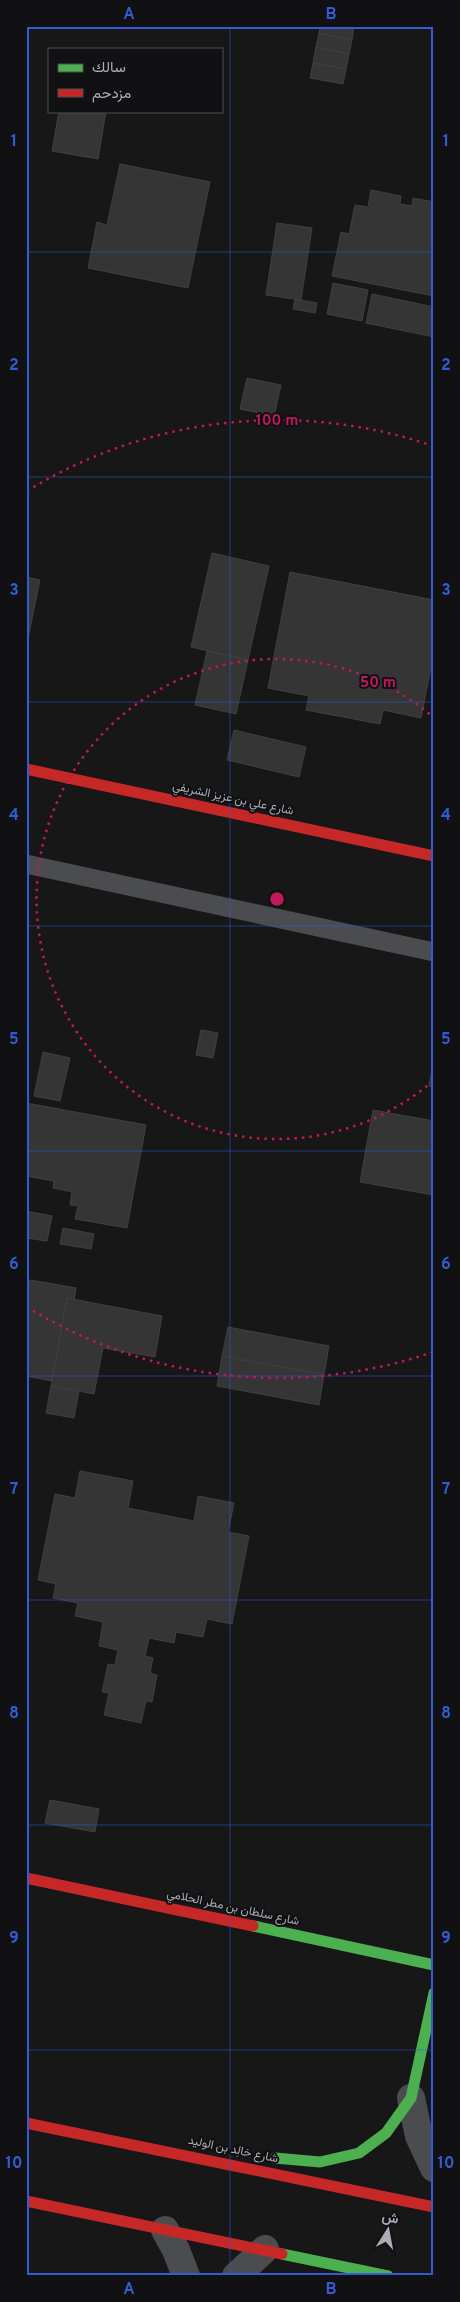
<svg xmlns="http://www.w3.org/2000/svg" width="460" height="2302" font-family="Overpass,Vazirmatn,sans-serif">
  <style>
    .building { fill: #353536; stroke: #3f4043 }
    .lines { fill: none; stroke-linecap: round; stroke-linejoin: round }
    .lane { stroke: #4b4c50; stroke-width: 19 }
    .street { stroke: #4b4c50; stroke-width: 28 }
    .fast { stroke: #4caf50; stroke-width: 11 }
    .jam { stroke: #c62828; stroke-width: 11 }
    .grid { fill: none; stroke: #325cd3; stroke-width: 1; stroke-opacity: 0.55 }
    .ring { fill: none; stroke: #c2185b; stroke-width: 2.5; stroke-dasharray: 2.5 5 }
    .labels { text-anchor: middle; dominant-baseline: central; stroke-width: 4; stroke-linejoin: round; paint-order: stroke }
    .street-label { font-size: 12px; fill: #a8adb8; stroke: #111113 }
    .centre { fill: #c2185b; stroke: #111113; stroke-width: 2.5 }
    .ring-label { font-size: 15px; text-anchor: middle; font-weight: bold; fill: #c2185b; stroke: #111113; stroke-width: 4; stroke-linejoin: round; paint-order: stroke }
    .neatline { fill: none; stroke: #325cd3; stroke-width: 2 }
    .grid-label { font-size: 16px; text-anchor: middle; font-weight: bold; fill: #325cd3 }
  </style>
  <rect width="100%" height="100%" fill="#171717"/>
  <g class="building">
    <path d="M320 26H354L352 40 319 33Z"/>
    <path d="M319 33 352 40 349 54 316 47Z"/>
    <path d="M316 47 349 54 346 69 313 63Z"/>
    <path d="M313 63 346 69 343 84 310 78Z"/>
    <path d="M59 111H106L98 159 52 151Z"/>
    <path d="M120 164 210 182 188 288 88 268 97 222 107 225Z"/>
    <path d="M371 190 401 196 400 204 412 206 413 198 434 202V296L332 276 341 232 349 234 355 205 368 207Z"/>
    <path d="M277 223 312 228 301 300 266 295Z"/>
    <path d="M333 283 368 290 362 321 327 314Z"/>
    <path d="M372 294 434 307V337L366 323Z"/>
    <path d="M295 299 317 303 315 313 293 309Z"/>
    <path d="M247 378 281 385 274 416 240 409Z"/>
    <path d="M212 553 269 566 248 660 191 647Z"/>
    <path d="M290 572 434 600V652L421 718 383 710 380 724 306 710 309 696 268 688Z"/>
    <path d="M26 577 40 580 26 648Z"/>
    <path d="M207 651 248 660 236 714 195 705Z"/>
    <path d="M234 730 306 747 299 777 227 760Z"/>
    <path d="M201 1030 218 1033 213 1058 196 1055Z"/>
    <path d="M43 1052 70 1058 60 1101 34 1096Z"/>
    <path d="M434 1059V1087L429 1086Z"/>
    <path d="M26 1103 146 1125 127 1228 75 1219 78 1206 70 1205 72 1192 53 1188 54 1181 26 1176Z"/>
    <path d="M373 1110 434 1121V1195L360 1182Z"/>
    <path d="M26 1211 52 1216 47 1241 26 1238Z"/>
    <path d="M63 1228 94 1234 91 1249 60 1244Z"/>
    <path d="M30 1280 76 1288 74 1300 67 1298 52 1381 26 1376V1302Z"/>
    <path d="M67 1298 162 1316 155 1357 103 1348 94 1394 51 1386Z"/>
    <path d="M228 1327 329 1346 324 1375 222 1356Z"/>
    <path d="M222 1356 324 1375 319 1405 217 1386Z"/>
    <path d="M51 1386 79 1391 74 1418 46 1413Z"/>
    <path d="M80 1471 133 1481 128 1508 194 1521 198 1496 234 1503 228 1532 249 1536 232 1624 207 1619 203 1637 176 1632 174 1643 149 1638 145 1656 153 1658 150 1673 157 1675 152 1702 146 1701 141 1723 104 1715 109 1693 102 1692 108 1664 115 1665 118 1650 99 1646 103 1622 75 1616 78 1603 53 1598 56 1584 38 1580 55 1494 75 1498Z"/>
    <path d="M50 1800 99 1809 95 1832 45 1823Z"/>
  </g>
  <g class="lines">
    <path class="lane" d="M26 864 434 952"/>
    <g class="street">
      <path d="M411 2098 419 2136 434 2168"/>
      <path d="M165 2230 176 2250 186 2276"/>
      <path d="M236 2276 265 2249"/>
    </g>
    <g class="fast">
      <path d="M253 1926 434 1965"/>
      <path d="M275 2158 320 2162 359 2153 386 2133 411 2098 434 1993"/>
      <path d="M282 2254 388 2276"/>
    </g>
    <g class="jam">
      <path d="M26 769 434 856"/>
      <path d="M26 1878 253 1926"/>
      <path d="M26 2123 434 2207"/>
      <path d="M26 2201 282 2254"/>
    </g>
  </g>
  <path class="grid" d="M230 26V2276M26 252H434M26 477H434M26 702H434M26 926H434M26 1151H434M26 1376H434M26 1600H434M26 1825H434M26 2050H434"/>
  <g class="ring">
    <path d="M433 1081A240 240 0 1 1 433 717"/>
    <path d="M433 1352A479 479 0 0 1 27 1307M27 491A479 479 0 0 1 433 446"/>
  </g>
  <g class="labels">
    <g class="street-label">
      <text transform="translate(233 799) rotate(12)">شارع علي بن عزيز الشريفي</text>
      <text transform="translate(233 1908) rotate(12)">شارع سلطان بن مطر الحلامي</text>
      <text transform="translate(233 2150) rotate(12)">شارع خالِد بن الوليد</text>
    </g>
  </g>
  <circle cx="277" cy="899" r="8" class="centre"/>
  <g class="ring-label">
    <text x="277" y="425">100 m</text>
    <text x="378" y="687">50 m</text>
  </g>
  <rect width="460" height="2302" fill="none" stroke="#111113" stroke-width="55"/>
  <rect x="48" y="48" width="175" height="65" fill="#111113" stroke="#4d4f55"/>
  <rect x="58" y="64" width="25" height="8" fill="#4caf50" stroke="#4d4f55"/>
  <text x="92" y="72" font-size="15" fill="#a8adb8">سالك</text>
  <rect x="58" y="89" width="25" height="8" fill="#c62828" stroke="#4d4f55"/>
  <text x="92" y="98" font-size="15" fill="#a8adb8">مزدحم</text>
  <g transform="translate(388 2230) rotate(11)" stroke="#111113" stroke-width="4" paint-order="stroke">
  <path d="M0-4L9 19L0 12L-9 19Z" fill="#a8adb8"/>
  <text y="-8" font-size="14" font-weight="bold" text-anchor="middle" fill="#a8adb8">ش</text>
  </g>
  <rect x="28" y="28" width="404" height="2246" class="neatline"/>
  <g class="grid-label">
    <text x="129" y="19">A</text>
    <text x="331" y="19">B</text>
    <text x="14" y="146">1</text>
    <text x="446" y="146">1</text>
    <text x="14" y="370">2</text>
    <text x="446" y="370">2</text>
    <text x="14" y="595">3</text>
    <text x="446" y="595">3</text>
    <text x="14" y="820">4</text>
    <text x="446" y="820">4</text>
    <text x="14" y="1044">5</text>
    <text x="446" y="1044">5</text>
    <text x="14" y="1269">6</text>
    <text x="446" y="1269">6</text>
    <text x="14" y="1494">7</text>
    <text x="446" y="1494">7</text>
    <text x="14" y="1718">8</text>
    <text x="446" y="1718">8</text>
    <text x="14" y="1943">9</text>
    <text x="446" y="1943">9</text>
    <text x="14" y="2168">10</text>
    <text x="446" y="2168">10</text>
    <text x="129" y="2294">A</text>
    <text x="331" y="2294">B</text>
  </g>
</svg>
